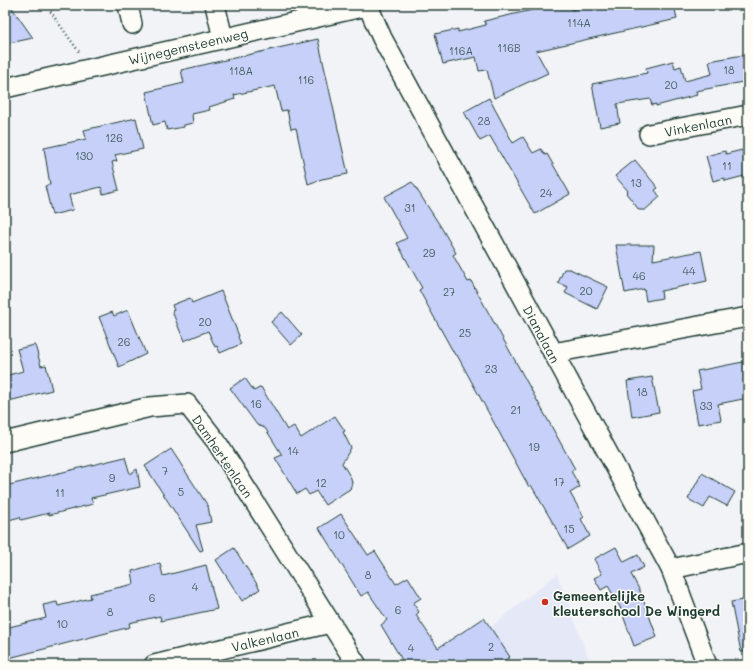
<svg xmlns="http://www.w3.org/2000/svg" width="753" height="670" font-family="Mali,sans-serif">
  <style>
    .built { fill: #e5e8f7 }
    .building { fill: #c6d0f8; stroke: #1f3d34 }
    .lines { fill: none; stroke-linecap: round; stroke-linejoin: round }
    .minor-casing { stroke: #1f3d34; stroke-width: 22 }
    .path { stroke: #1f3d34; stroke-width: 2.5; stroke-dasharray: 1 3; stroke-linecap: butt }
    .minor { stroke: #fdfcf7; stroke-width: 19 }
    .poi-dot { fill: #c8321e; stroke: #fdfcf7; stroke-width: 1.5 }
    .labels { text-anchor: middle; dominant-baseline: central; stroke-width: 3; stroke-linejoin: round; paint-order: stroke }
    .number-label { font-size: 11px; fill: #496265 }
    .street-label { font-size: 13px; fill: #1f3d34; stroke: #fdfcf7 }
    .poi-label { font-size: 13px; font-weight: bold; fill: #1f3d34; stroke: #fdfcf7; text-anchor: start }
  </style>
  <rect width="100%" height="100%" fill="#f2f3f7"/>
  <filter id="ink" filterUnits="userSpaceOnUse"><feTurbulence type="fractalNoise" baseFrequency=".025" numOctaves="2"/><feDisplacementMap in="SourceGraphic" scale="8" xChannelSelector="R" yChannelSelector="G"/><feConvolveMatrix kernelMatrix="1 2 1 2 8 2 1 2 1" color-interpolation-filters="sRGB"/></filter>
  <g filter="url(#ink)">
    <path class="built" d="M557 574 591 665H434L488 629Z"/>
    <g class="building">
      <path d="M5 5H10L33 38 5 44Z"/>
      <path d="M554 5H571L572 10 592 5H674L677 19 536 51 548 73 494 98 487 70 479 71 476 57 443 64 435 34 458 29V32L486 25 484 21Z"/>
      <path d="M318 39 348 174 322 179 308 184 296 128 291 129 287 110 281 111 275 86 234 95 235 99 209 107 210 110 192 114 193 123 184 125V127L167 130 165 122 153 125 146 92 184 83 181 70Z"/>
      <path d="M743 55 745 61 748 60V81L696 91 697 95 656 106V104L652 105 650 99 617 104 620 123 600 127 592 84 647 73 646 68 673 61 675 68 681 66 685 81 712 74 709 61Z"/>
      <path d="M489 98 513 143 523 137 533 153 541 149 545 155 547 154 570 194 535 214 490 136 480 141 464 112Z"/>
      <path d="M136 118 143 149 115 155 117 161 112 162 119 190 103 194 101 187 69 195 73 210 52 215 45 186 50 185 44 148 86 139 84 130Z"/>
      <path d="M742 150 748 175 725 181V178L713 181 706 156 725 151 726 154Z"/>
      <path d="M635 160 658 188 655 190 660 197 645 210H639L626 193 628 191 615 176Z"/>
      <path d="M412 182 441 227 456 253 453 255 468 282 471 281 575 469 571 471 580 487 570 493 584 517 581 519 590 536 568 549 531 485 529 487 457 355H455L419 290 422 288 397 243 407 238 384 197Z"/>
      <path d="M616 245H654L653 260 701 251 707 281 661 291 662 298 646 301 644 289 625 293Z"/>
      <path d="M564 269H570L608 287 597 309 565 293 568 287 558 283Z"/>
      <path d="M221 291 239 336 238 337 241 344 220 353 217 346 215 347 208 331 184 341 172 311 174 310 172 305 190 298 192 303Z"/>
      <path d="M128 310 146 354 119 367 99 317 112 312 114 316Z"/>
      <path d="M282 312 302 335 291 345 271 322Z"/>
      <path d="M35 345 41 366 46 365 52 390 5 402V376L23 371 17 349Z"/>
      <path d="M748 361V398L718 404 721 420 698 424 692 391 701 389 697 371Z"/>
      <path d="M652 377 659 412 632 417 627 381Z"/>
      <path d="M245 378 254 391 261 387 287 430 294 426 301 438 335 416 345 431 343 432 351 448 342 463 351 478 352 483 350 489 325 505 316 491 309 495 305 489 297 494 275 458 282 455 265 428 257 425 230 388Z"/>
      <path d="M171 449 208 506 211 522 196 525 203 550 200 551 145 466Z"/>
      <path d="M125 457 130 474 137 469 140 487 91 498 93 504 49 515V513L21 520 20 517 5 521V486Z"/>
      <path d="M702 473 735 492 727 506 710 497 704 508 688 499Z"/>
      <path d="M341 514 368 555 375 551 396 584 408 577 421 598 413 603 419 612 416 615 438 648 484 618 510 657 498 665H405L381 625 387 620 368 592 361 596 319 528Z"/>
      <path d="M616 547 624 562 638 555 644 567 631 574 640 591 657 637 634 646 620 607 608 586 601 590 594 578 602 574 594 559Z"/>
      <path d="M234 548 260 589 242 601 216 560Z"/>
      <path d="M160 563 163 576 206 565 217 609 161 621 160 616 129 623 130 627 5 659V628L46 618 43 605 57 602 58 606 91 598 90 594 134 584 132 571Z"/>
      <path d="M748 599V651L741 652 731 602Z"/>
    </g>
    <g class="lines">
      <g class="minor-casing">
        <g id="minor">
          <path d="M128 5 132 24"/>
          <path d="M215 5 223 38"/>
          <path d="M368 6 382 38 671 569 707 665"/>
          <path d="M5 88 371 5"/>
          <path d="M649 134 748 115"/>
          <path d="M553 353 748 317"/>
          <path d="M5 442 150 407 187 404 216 441 357 665"/>
          <path d="M671 569 748 553"/>
          <path d="M154 665 330 623"/>
        </g>
      </g>
      <path class="path" d="M46 5 79 52"/>
      <use href="#minor" class="minor"/>
    </g>
  </g>
  <circle class="poi-dot" cx="545" cy="602" r="4"/>
  <g class="labels">
    <g class="number-label">
      <text x="579" y="22">114A</text>
      <text x="509" y="47">116B</text>
      <text x="461" y="50">116A</text>
      <text x="729" y="69">18</text>
      <text x="241" y="70">118A</text>
      <text x="306" y="79">116</text>
      <text x="671" y="84">20</text>
      <text x="484" y="120">28</text>
      <text x="114" y="137">126</text>
      <text x="84" y="155">130</text>
      <text x="727" y="165">11</text>
      <text x="636" y="182">13</text>
      <text x="546" y="192">24</text>
      <text x="410" y="207">31</text>
      <text x="429" y="252">29</text>
      <text x="689" y="270">44</text>
      <text x="639" y="275">46</text>
      <text x="586" y="290">20</text>
      <text x="449" y="291">27</text>
      <text x="205" y="321">20</text>
      <text x="465" y="332">25</text>
      <text x="124" y="341">26</text>
      <text x="491" y="368">23</text>
      <text x="642" y="391">18</text>
      <text x="256" y="403">16</text>
      <text x="706" y="405">33</text>
      <text x="516" y="409">21</text>
      <text x="534" y="446">19</text>
      <text x="293" y="450">14</text>
      <text x="165" y="470">7</text>
      <text x="112" y="477">9</text>
      <text x="559" y="481">17</text>
      <text x="321" y="482">12</text>
      <text x="181" y="491">5</text>
      <text x="60" y="492">11</text>
      <text x="569" y="528">15</text>
      <text x="339" y="534">10</text>
      <text x="368" y="574">8</text>
      <text x="195" y="586">4</text>
      <text x="152" y="597">6</text>
      <text x="398" y="609">6</text>
      <text x="110" y="611">8</text>
      <text x="62" y="623">10</text>
      <text x="491" y="646">2</text>
      <text x="411" y="647">4</text>
    </g>
    <g class="street-label">
      <text transform="translate(188 46) rotate(-13)">Wijnegemsteenweg</text>
      <text transform="translate(698 125) rotate(-11)">Vinkenlaan</text>
      <text transform="translate(542 334) rotate(62)">Dianalaan</text>
      <text transform="translate(223 456) rotate(56)">Damhertenlaan</text>
      <text transform="translate(265 639) rotate(-13)">Valkenlaan</text>
    </g>
    <g class="poi-label">
      <text x="553" y="595">Gemeentelijke<tspan x="553" dy="15">kleuterschool De Wingerd</tspan></text>
    </g>
  </g>
  <rect width="753" height="670" fill="none" stroke="#fdfcf7" stroke-width="20"/>
  <rect x="10" y="10" width="733" height="650" fill="none" stroke="#1f3d34" stroke-width="1.5" filter="url(#ink)"/>
</svg>
